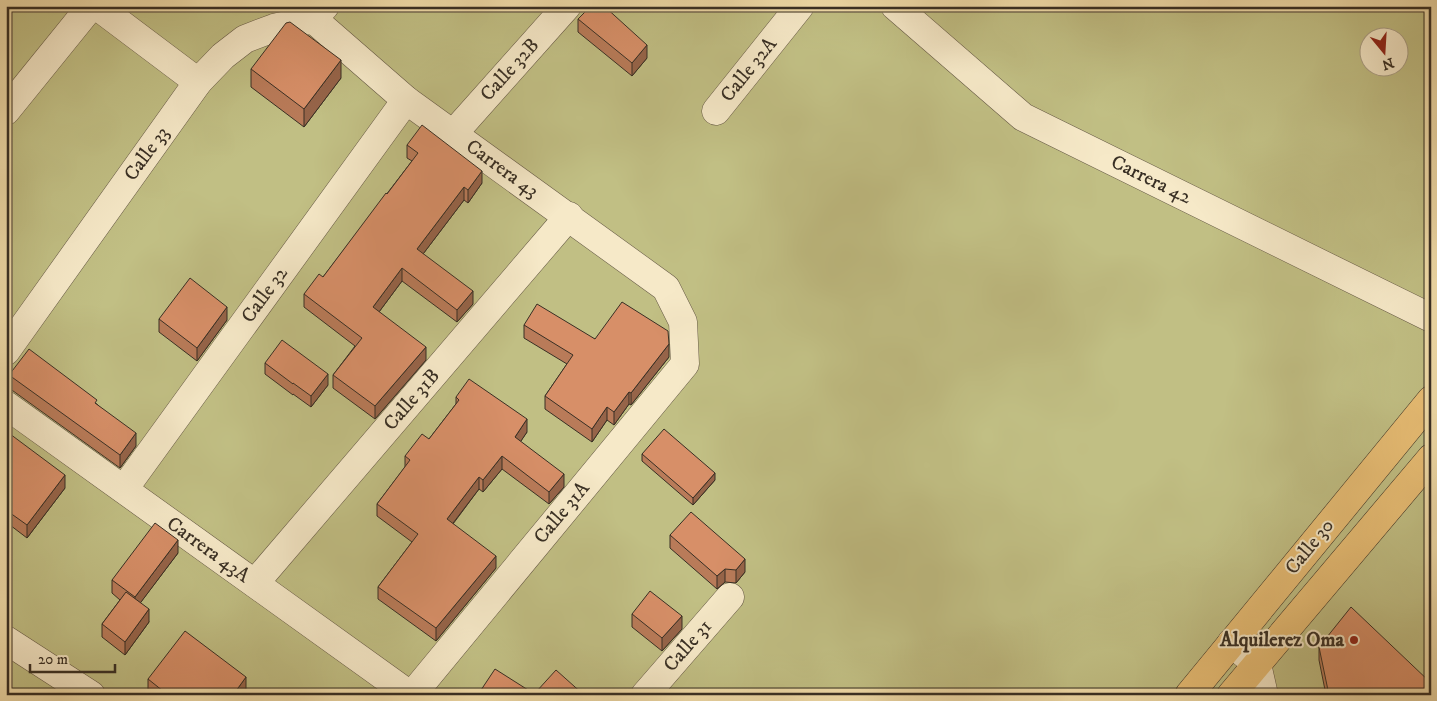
<svg xmlns="http://www.w3.org/2000/svg" width="1437" height="701" font-family="'IM FELL DW Pica',serif">
  <style>
    .green { fill: #c1bf84; stroke: #7c7754; fill-rule: evenodd }
    .lines { fill: none; stroke-linecap: round; stroke-linejoin: round }
    .minor-casing { stroke: #665a46; stroke-width: 29 }
    .major-casing { stroke: #382f24; stroke-width: 29 }
    .minor { stroke: #f6e9c8; stroke-width: 28 }
    .major { stroke: #e8be75; stroke-width: 28 }
    .wall { fill: #b97b59; stroke: #382f24 }
    .shaded-wall { fill: #966449; stroke: #382f24 }
    .building { fill: #d78f68; stroke: #382f24 }
    .poi-dot { fill: #8f2418; stroke: #f6e9c8; stroke-width: 2 }
    .labels { text-anchor: middle; dominant-baseline: central; stroke-width: 4; stroke-linejoin: round; paint-order: stroke }
    .street-label { font-size: 20px; fill: #382f24; stroke: #f6e9c8 }
    .poi-label { font-size: 20px; font-weight: bold; fill: #382f24; stroke: #f6e9c8; text-anchor: end }
  </style>
  <rect width="100%" height="100%" fill="#f1ddaa"/>
  <filter id="stains"><feTurbulence type="fractalNoise" baseFrequency=".004" numOctaves="4"/><feColorMatrix values="0 0 0 0 .2 0 0 0 0 .09 0 0 0 0 .02 0 0 0 .5 -.17"/></filter>
  <radialGradient id="worn" r=".72"><stop offset=".6" stop-color="#630" stop-opacity="0"/><stop offset="1" stop-color="#630" stop-opacity=".3"/></radialGradient>
  <path class="green" d="M6 6H1431V695H6ZM1370 38H1400V68H1370Z"/>
  <g class="lines">
    <g class="minor-casing">
      <g id="minor">
        <path d="M97 6 198 82"/>
        <path d="M895 6 1023 117 1431 318"/>
        <path d="M313 19 406 100 666 288 683 322 685 364 412 695"/>
        <path d="M6 111 91 6"/>
        <path d="M716 111 800 6"/>
        <path d="M453 134 567 6"/>
        <path d="M6 351 198 82 223 56 245 39 274 28 313 19 325 6"/>
        <path d="M6 405 410 695"/>
        <path d="M124 489 406 100"/>
        <path d="M255 583 569 216"/>
        <path d="M6 640 91 695"/>
        <path d="M1231 643 1257 664 1264 695"/>
        <path d="M645 695 730 597"/>
      </g>
    </g>
    <g class="major-casing">
      <g id="major">
        <path d="M1189 695 1431 400"/>
        <path d="M1231 695 1431 458"/>
      </g>
    </g>
    <use href="#minor" class="minor"/>
    <use href="#major" class="major"/>
  </g>
  <g class="wall">
    <path d="M578 19 647 58 632 76 578 32Z"/>
    <path d="M251 69 341 78 304 127 251 87Z"/>
    <path d="M407 145 482 183 468 203 464 200 423 254 473 304 457 322 402 281 379 312 426 360 375 419 333 388V375L355 346 304 307V294L323 277 412 161 407 158Z"/>
    <path d="M159 319 227 320 197 361 159 332Z"/>
    <path d="M524 325 595 339 669 357 631 405 629 404 614 425 607 420 592 442 545 409V396L567 364 524 338Z"/>
    <path d="M265 363 328 385 311 407 293 394V395L265 374Z"/>
    <path d="M9 375 97 404 136 446 120 468 9 388Z"/>
    <path d="M456 397 527 432 520 442 564 487 549 504 502 469 483 492 479 489 453 524 496 568 436 641 378 599V587L412 542 377 516V504L405 467V456L429 439 456 404Z"/>
    <path d="M6 431 65 488 27 538 6 522Z"/>
    <path d="M642 454 715 480 693 505 642 461Z"/>
    <path d="M670 535 745 572 736 583 725 582 717 589 670 548Z"/>
    <path d="M178 553 140 603 149 622 125 655 102 637V624L120 600 112 593V580Z"/>
    <path d="M632 614 682 629 662 651 632 627Z"/>
    <path d="M1319 647 1431 695H1326L1319 660Z"/>
    <path d="M148 679 246 695H148Z"/>
    <path d="M481 690 536 695H481Z"/>
  </g>
  <g class="shaded-wall">
    <path d="M647 45V58L632 76V63Z"/>
    <path d="M341 60V78L304 127V109Z"/>
    <path d="M482 171V183L468 203V190Z"/>
    <path d="M464 187V200L417 262V249Z"/>
    <path d="M402 268V281L373 320V307Z"/>
    <path d="M473 291V304L457 322V310Z"/>
    <path d="M227 307V320L197 361V348Z"/>
    <path d="M669 344V357L631 405V393Z"/>
    <path d="M426 347V360L375 419V406Z"/>
    <path d="M328 374V385L311 407V396Z"/>
    <path d="M629 392V404L614 425V412Z"/>
    <path d="M607 407V420L592 442V429Z"/>
    <path d="M527 419V432L515 450V437Z"/>
    <path d="M136 433V446L120 468V455Z"/>
    <path d="M502 456V469L483 492V480Z"/>
    <path d="M715 473V480L693 505V498Z"/>
    <path d="M564 474V487L549 504V492Z"/>
    <path d="M65 475V488L27 538V525Z"/>
    <path d="M479 477V489L447 531V519Z"/>
    <path d="M178 540V553L135 610V597Z"/>
    <path d="M496 556V568L436 641V628Z"/>
    <path d="M745 559V572L736 583V570Z"/>
    <path d="M725 569V582L717 589V576Z"/>
    <path d="M149 609V622L125 655V642Z"/>
    <path d="M682 616V629L662 651V638Z"/>
    <path d="M246 677V695H233Z"/>
  </g>
  <g class="building">
    <path d="M591 6H604L647 45 632 63 578 19Z"/>
    <path d="M290 22 341 60 304 109 251 69 286 23Z"/>
    <path d="M422 125 482 171 468 190 464 187 417 249 473 291 457 310 402 268 373 307 426 347 375 406 333 375 362 338 304 294 319 274 323 277 386 193 387 194 418 153 407 145Z"/>
    <path d="M190 278 227 307 197 348 159 319Z"/>
    <path d="M622 302 668 331 669 344 631 393 629 392 614 412 607 407 592 429 545 396 573 355 524 325 537 304 595 339Z"/>
    <path d="M282 340 328 374 311 396 293 383V384L265 363Z"/>
    <path d="M29 349 97 400 95 403 136 433 120 455 9 375Z"/>
    <path d="M469 379 527 419 515 437 564 474 549 492 502 456 483 480 479 477 447 519 496 556 436 628 378 587 418 534 377 504 410 460 405 456 422 434 429 439 459 400 456 397Z"/>
    <path d="M664 429 715 473 693 498 642 454Z"/>
    <path d="M6 431 65 475 27 525 6 510Z"/>
    <path d="M691 512 745 559 736 570 725 569 717 576 670 535Z"/>
    <path d="M155 523 178 540 135 597 112 580Z"/>
    <path d="M650 591 682 616 662 638 632 614Z"/>
    <path d="M126 592 149 609 125 642 102 624Z"/>
    <path d="M1351 607 1431 683V695H1329L1319 647Z"/>
    <path d="M185 631 246 677 233 695H168L148 679Z"/>
    <path d="M495 669 536 695H488L481 690Z"/>
    <path d="M556 670 584 695H539L536 692Z"/>
  </g>
  <circle class="poi-dot" cx="1354" cy="640" r="5"/>
  <g class="labels">
    <g class="street-label">
      <text transform="translate(510 70) rotate(-48)">Calle 32B</text>
      <text transform="translate(749 70) rotate(-51)">Calle 32A</text>
      <text transform="translate(147 154) rotate(-54)">Calle 33</text>
      <text transform="translate(502 169) rotate(36)">Carrera 43</text>
      <text transform="translate(1151 180) rotate(26)">Carrera 42</text>
      <text transform="translate(265 295) rotate(-54)">Calle 32</text>
      <text transform="translate(412 400) rotate(-49)">Calle 31B</text>
      <text transform="translate(562 513) rotate(-50)">Calle 31A</text>
      <text transform="translate(1310 547) rotate(-51)">Calle 30</text>
      <text transform="translate(208 550) rotate(36)">Carrera 43A</text>
      <text transform="translate(688 646) rotate(-49)">Calle 31</text>
    </g>
    <g class="poi-label">
      <text x="1344" y="640">Alquilerez Oma</text>
    </g>
  </g>
  <rect width="1437" height="701" fill="none" stroke="#f1ddaa" stroke-width="25"/>
  <rect x="8" y="8" width="1422" height="686" fill="none" stroke="#382f24" stroke-width="2.5"/>
  <rect x="12" y="12" width="1412" height="676" fill="none" stroke="#382f24"/>
  <g transform="translate(1384 52) rotate(162)"><circle r="24" fill="#f6e9c8" stroke="#aa9f86"/>
  <path d="M0-4L9 19L0 12L-9 19Z" fill="#8f2418"/>
  <text y="-8" font-size="14" font-weight="bold" text-anchor="middle" fill="#382f24">N</text>
  </g>
  <path d="M30 664v8h85v-8" fill="none" stroke="#382f24" stroke-width="2.5"/>
  <text x="38" y="664" font-size="15" fill="#382f24" stroke="#f6e9c8" stroke-width="4" paint-order="stroke">20 m</text>
  <rect width="100%" height="100%" filter="url(#stains)"/>
  <rect width="100%" height="100%" fill="url(#worn)"/>
</svg>
